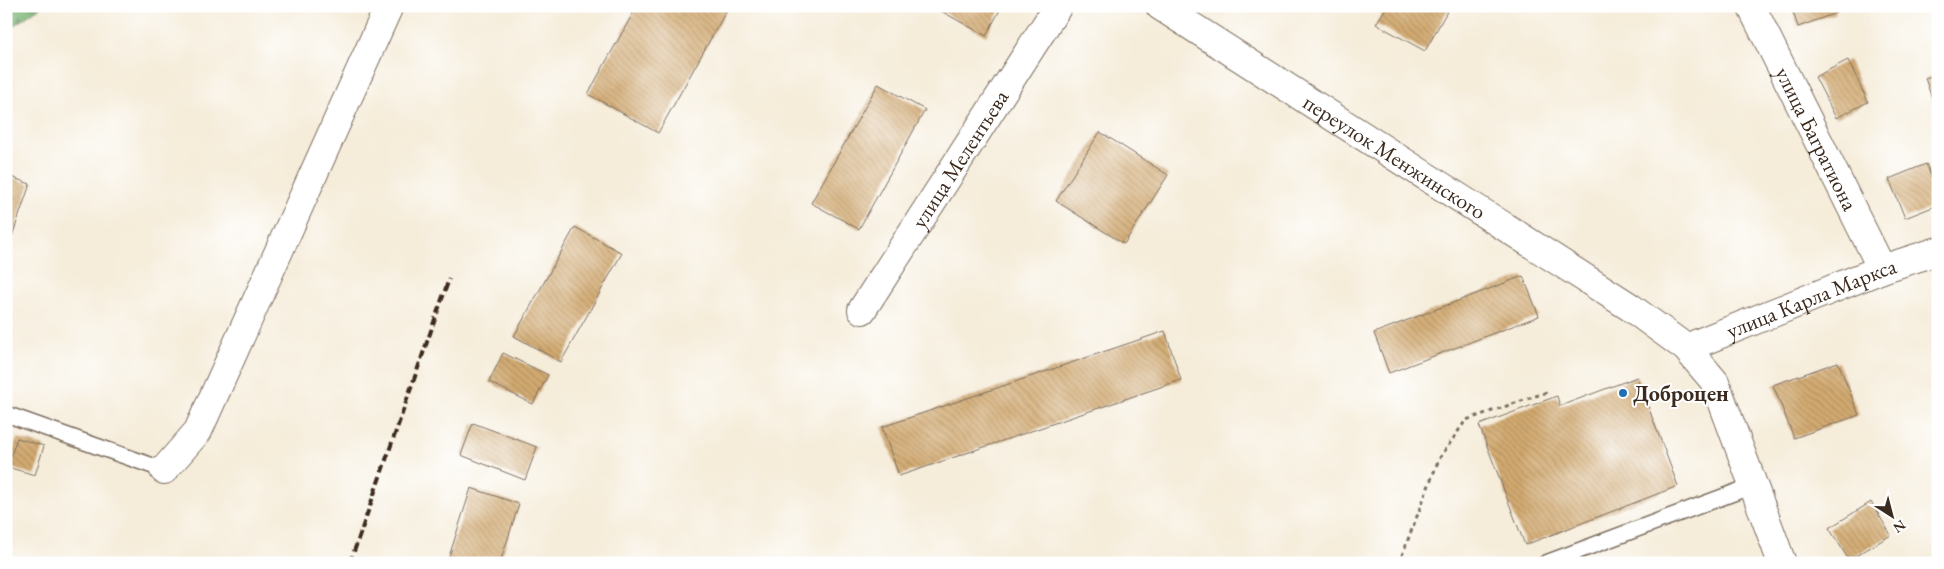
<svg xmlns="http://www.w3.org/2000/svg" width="1944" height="569" font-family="'EB Garamond',serif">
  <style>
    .forest { fill: url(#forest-firs); stroke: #5a7048 }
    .building { fill: url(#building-back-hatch) }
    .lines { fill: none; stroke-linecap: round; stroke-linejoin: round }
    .lane-casing { stroke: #7c6e5f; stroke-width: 18 }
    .street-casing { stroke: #7c6e5f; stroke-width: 30 }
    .path { stroke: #7c6e5f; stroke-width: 3; stroke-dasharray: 4 4; stroke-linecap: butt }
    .lane { stroke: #fff; stroke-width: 15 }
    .street { stroke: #fff; stroke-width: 28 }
    .rail { stroke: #3b2a1e; stroke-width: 4; stroke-dasharray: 8 4; stroke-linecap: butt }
    .poi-dot { fill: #1f6fb2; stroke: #fff; stroke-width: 2 }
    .labels { text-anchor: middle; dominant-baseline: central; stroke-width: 4; stroke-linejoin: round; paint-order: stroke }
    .street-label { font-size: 22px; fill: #3b2a1e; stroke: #fff }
    .poi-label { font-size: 22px; font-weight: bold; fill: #3b2a1e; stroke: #fff; text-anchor: start }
  </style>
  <defs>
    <pattern id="forest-firs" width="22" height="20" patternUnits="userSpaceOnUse" patternTransform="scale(1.25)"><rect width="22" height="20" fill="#7ab573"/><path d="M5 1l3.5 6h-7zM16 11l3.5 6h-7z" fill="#65935e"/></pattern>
    <pattern id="building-back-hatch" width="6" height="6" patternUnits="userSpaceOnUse" patternTransform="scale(1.25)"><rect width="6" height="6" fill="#d3aa71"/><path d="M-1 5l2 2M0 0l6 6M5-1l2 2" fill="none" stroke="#ac8b5c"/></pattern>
  </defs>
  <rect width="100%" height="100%" fill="#fff"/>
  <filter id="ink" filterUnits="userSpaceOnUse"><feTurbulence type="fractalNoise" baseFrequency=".02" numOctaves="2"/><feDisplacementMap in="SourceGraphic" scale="10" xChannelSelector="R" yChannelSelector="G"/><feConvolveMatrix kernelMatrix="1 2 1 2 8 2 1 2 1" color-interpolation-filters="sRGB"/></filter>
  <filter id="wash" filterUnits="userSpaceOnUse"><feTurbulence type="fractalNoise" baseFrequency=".0096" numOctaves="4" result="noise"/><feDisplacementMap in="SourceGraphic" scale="20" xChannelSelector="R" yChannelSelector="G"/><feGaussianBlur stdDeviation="1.12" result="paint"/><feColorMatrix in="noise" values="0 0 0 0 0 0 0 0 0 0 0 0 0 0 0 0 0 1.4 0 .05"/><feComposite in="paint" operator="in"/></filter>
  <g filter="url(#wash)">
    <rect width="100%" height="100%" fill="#f5ecd9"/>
    <path class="forest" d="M6 6H42L6 31Z"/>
    <g id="blocks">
      <g class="building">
        <path d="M637 6H729L658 133 588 94Z"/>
        <path d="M932 6H1002L986 36Z"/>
        <path d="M1387 6H1450L1425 51 1376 24Z"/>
        <path d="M1791 6H1833L1836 13 1798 27Z"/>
        <path d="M1848 60 1868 102 1836 118 1815 77Z"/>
        <path d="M1938 74V113H1937L1925 78Z"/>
        <path d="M878 84 925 110 859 229 811 203Z"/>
        <path d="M1100 132 1168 175 1124 244 1056 201Z"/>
        <path d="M1926 164 1938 193V205L1905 218 1889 179Z"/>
        <path d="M6 175 30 184 7 251H6Z"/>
        <path d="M575 227 622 253 561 362 514 336Z"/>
        <path d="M1523 276 1539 316 1389 373 1374 333Z"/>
        <path d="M1165 331 1181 380 899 476 882 427Z"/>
        <path d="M503 353 548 375 533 404 489 382Z"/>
        <path d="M1838 362 1859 415 1794 438 1773 385Z"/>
        <path d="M1637 377 1678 486 1525 545 1479 425 1557 396 1560 406Z"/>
        <path d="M473 423 537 447 525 480 461 455Z"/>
        <path d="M17 438 44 446 35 475 7 467Z"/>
        <path d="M471 488 519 504 500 563H447Z"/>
        <path d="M1871 502 1891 535 1849 560 1829 528Z"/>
      </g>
    </g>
  </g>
  <g filter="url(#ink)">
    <use href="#blocks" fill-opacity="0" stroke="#7c6e5f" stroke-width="1"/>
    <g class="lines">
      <g class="lane-casing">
        <g id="lane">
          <path d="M6 414 164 470"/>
          <path d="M1546 563 1752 486"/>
        </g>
      </g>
      <g class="street-casing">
        <g id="street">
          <path id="s1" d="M1160 6 1630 307 1686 348 1715 382 1782 563"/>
          <path id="s2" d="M1751 6 1882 269"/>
          <path id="s3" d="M862 310 1058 6"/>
          <path id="s4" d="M1686 348 1882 269 1938 251"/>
          <path d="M164 470 198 431 389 6"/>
        </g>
      </g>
      <path class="path" d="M1399 563 1439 459 1466 420 1550 391"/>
      <use href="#lane" class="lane"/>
      <use href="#street" class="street"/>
      <path class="rail" d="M350 563 449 279"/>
    </g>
  </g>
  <circle class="poi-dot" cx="1623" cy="393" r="5"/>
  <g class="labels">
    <g class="street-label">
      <text stroke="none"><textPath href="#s2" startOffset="148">улица Багратиона</textPath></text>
      <text stroke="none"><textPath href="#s1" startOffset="279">переулок Менжинского</textPath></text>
      <text stroke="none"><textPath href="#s3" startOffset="180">улица Мелентьева</textPath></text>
      <text stroke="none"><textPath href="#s4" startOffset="135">улица Карла Маркса</textPath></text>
    </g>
    <g class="poi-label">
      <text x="1633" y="393">Доброцен</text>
    </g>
  </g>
  <rect width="1944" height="569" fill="none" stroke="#fff" stroke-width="25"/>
  <g transform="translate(1892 516) rotate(144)" stroke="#ffffff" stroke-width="4" paint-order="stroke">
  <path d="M0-4L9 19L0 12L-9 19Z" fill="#3b2a1e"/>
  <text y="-8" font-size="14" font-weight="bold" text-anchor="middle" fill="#3b2a1e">N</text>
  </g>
</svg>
